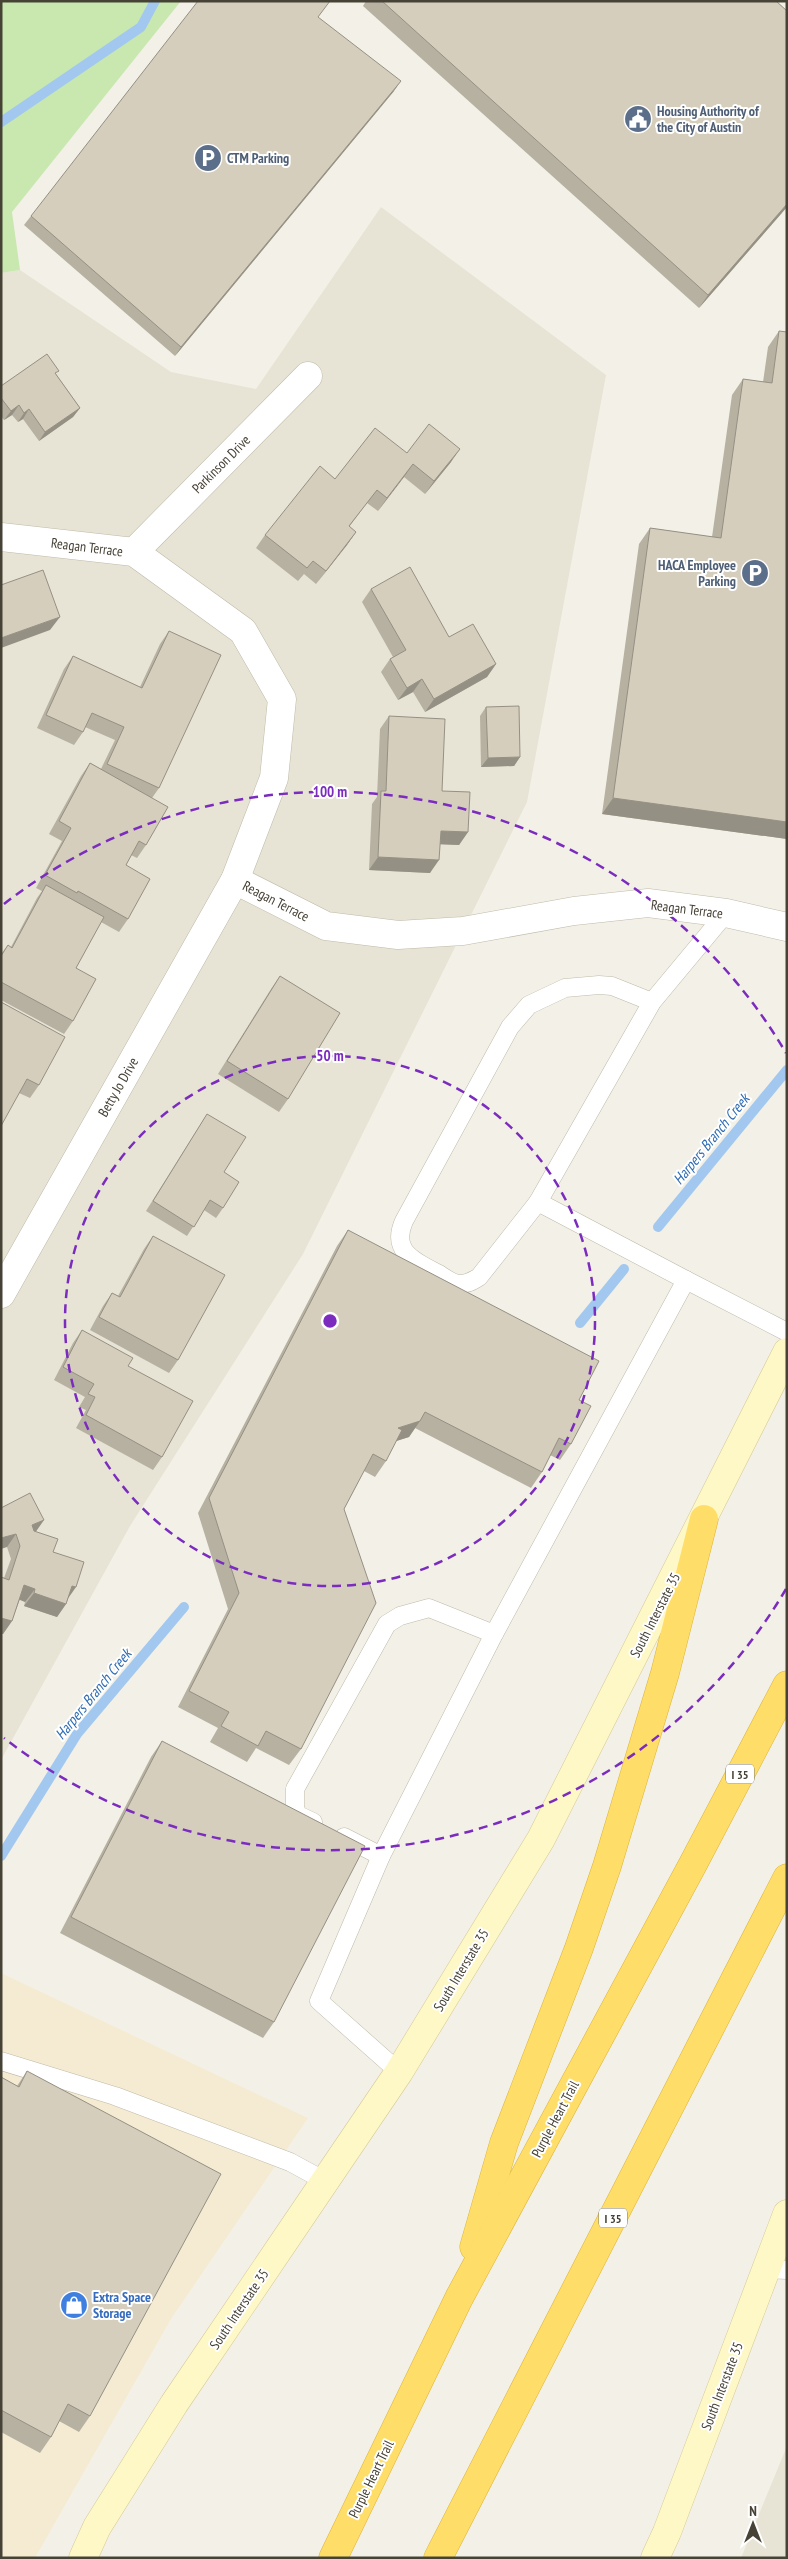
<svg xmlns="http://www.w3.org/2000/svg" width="788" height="2559" font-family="'PT Sans Narrow',sans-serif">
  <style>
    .residential { fill: #e7e4d5 }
    .commercial { fill: #f5ebd2 }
    .green { fill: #c8e8b0 }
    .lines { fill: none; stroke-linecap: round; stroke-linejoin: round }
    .stream { stroke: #a3c8f0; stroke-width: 10 }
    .service-casing { stroke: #bfbaa9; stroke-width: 19 }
    .minor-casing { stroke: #bfbaa9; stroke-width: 29 }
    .secondary-casing { stroke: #d4ca97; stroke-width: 29 }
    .motorway-casing { stroke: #ddb437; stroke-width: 29 }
    .service { stroke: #fff; stroke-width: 18 }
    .minor { stroke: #fff; stroke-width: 28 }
    .secondary { stroke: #fef7c6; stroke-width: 28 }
    .motorway { stroke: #fedd68; stroke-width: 28 }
    .wall { fill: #b7b1a2 }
    .shaded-wall { fill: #959084 }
    .building { fill: #d5cebc; stroke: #959084 }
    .ring { fill: none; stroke: #7b2cbf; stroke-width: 2.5; stroke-dasharray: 9 6 }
    .labels { text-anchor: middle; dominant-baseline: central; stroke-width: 4; stroke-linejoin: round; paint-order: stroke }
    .shield { fill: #fff; stroke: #7e7b72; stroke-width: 1 }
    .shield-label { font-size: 12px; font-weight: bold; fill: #474236 }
    .service-label { font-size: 14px; font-weight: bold; fill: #4e5e75; stroke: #fff; text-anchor: start }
    .street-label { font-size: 14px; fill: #474236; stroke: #fff }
    .shop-label { font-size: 14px; font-weight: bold; fill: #366cbe; stroke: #fff; text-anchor: start }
    .water-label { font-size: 15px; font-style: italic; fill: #2f6cb3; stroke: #fff }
    .centre { fill: #7b2cbf; stroke: #fff; stroke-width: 2.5 }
    .ring-label { font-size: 15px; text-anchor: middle; font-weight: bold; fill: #7b2cbf; stroke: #fff; stroke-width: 4; stroke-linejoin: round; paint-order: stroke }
  </style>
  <rect width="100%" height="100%" fill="#f3f1e7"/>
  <g class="residential">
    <path d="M381 207 606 375 527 802 303 1254 130 1526 1 1760V273L20 270 171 372 256 389Z"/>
    <path d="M787 2446V2558H741Z"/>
  </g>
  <path class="commercial" d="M1 1973 308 2118 171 2319 35 2558H1Z"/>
  <path class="green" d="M1 1H181L12 212 20 270 1 273Z"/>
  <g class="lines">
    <g class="stream">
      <path d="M1 122 141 27 155 1"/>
      <path d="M658 1227 787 1070"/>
      <path d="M580 1323 624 1269"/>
      <path d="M1 1856 77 1734 184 1607"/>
    </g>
    <g class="service-casing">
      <g id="service">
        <path d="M538 1202 479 1277C472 1281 468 1284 460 1284 453 1284 445 1278 439 1274 416 1262 390 1252 404 1221L510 1027 529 1005 565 988 599 985 612 986 652 1002"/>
        <path d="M686 1280 538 1202 652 1002 726 913"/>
        <path d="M313 1822 298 1815 295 1808V1789L387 1624 400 1616 429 1608 494 1634"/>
        <path d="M344 1837 381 1856"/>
        <path d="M1 2061 115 2096 290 2162 325 2181"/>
        <path d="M399 2072 319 2001 381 1856 494 1634 686 1280 787 1332"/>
        <path d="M765 2269 787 2270"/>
      </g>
    </g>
    <g class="minor-casing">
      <g id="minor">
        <path d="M1 537 134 552 243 631 282 699 274 778 235 880 1 1294"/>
        <path d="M134 552 308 376"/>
        <path d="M235 880 326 926 398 935 463 931 574 911 648 903 726 913 787 927"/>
      </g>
    </g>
    <g class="secondary-casing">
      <g id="secondary">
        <path d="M83 2558 97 2527 174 2404 399 2072 541 1839 787 1352"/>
        <path d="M655 2558 667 2532 787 2214"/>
      </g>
    </g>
    <g class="motorway-casing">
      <g id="motorway">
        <path d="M474 2247 504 2143 579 1948 607 1866 665 1673 704 1519"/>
        <path d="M333 2558 459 2298 693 1864 787 1685"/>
        <path d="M438 2558 787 1878"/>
      </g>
    </g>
    <use href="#service" class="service"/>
    <use href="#minor" class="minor"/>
    <use href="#secondary" class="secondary"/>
    <use href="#motorway" class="motorway"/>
  </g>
  <g class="wall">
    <path d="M366 1H776L787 11V207L699 308 363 6Z"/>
    <path d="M318 18 394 91 175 356 24 225 31 216Z"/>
    <path d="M779 331 787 839 602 814 639 544 650 528 712 537 732 395 743 379 763 382 768 347Z"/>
    <path d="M56 374 80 408 73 417 39 441 23 419 18 422 12 415 4 420 1 416V386Z"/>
    <path d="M407 453 451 462 425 494 404 477 378 511 367 503 349 527 356 532 347 545 316 584 304 574 298 581 256 548 265 535 335 479Z"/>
    <path d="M371 589 449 637 496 664 487 677 425 712 413 692 398 700 381 672 390 659 393 657 362 602Z"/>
    <path d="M169 631 159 788 152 798 146 845 137 858 131 855 126 865 128 919 119 932 101 922 76 968 73 1021 64 1034 1 1000V954L8 945 11 947 37 898 42 891 36 888 62 841 49 834 81 776 90 763 101 769 115 740 85 727 83 732 74 745 37 728 64 669 73 656 140 687 160 644Z"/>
    <path d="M486 707 520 757 514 766 481 767 480 716Z"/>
    <path d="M389 716 442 791 468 832 459 845 440 844 430 873 369 870 372 804 377 797 380 729Z"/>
    <path d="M280 976 288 1099 279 1112 218 1074 271 989Z"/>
    <path d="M1 1002 39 1085 30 1098 19 1093Z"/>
    <path d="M207 1114 224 1172 223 1208 216 1218 204 1210 187 1236 146 1211Z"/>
    <path d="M348 1230 579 1400 571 1444 560 1460 550 1455 542 1472 531 1488 415 1428 409 1437 396 1441 386 1461 375 1477 364 1471 344 1509 301 1749 289 1765 256 1748 247 1762 210 1742 218 1728 178 1707 228 1609 198 1513 337 1246Z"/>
    <path d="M153 1236 178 1360 169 1373 90 1330 103 1306 112 1293 118 1296 144 1249Z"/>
    <path d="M82 1330 128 1366 162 1457 153 1470 76 1428 86 1410 79 1407 85 1397 54 1380 73 1343Z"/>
    <path d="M1 1508 36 1532 53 1552 68 1599 66 1604 57 1617 24 1606 25 1602 20 1599 12 1621 3 1634H1V1577L4 1578 11 1559 7 1547Z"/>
    <path d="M162 1741 274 2022 263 2038 60 1933 151 1757Z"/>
    <path d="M27 2071 90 2416 79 2432 59 2421 51 2437 40 2453 1 2432V2077L17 2086Z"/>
  </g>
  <g class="shaded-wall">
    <path d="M401 81 394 91 175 356 181 347Z"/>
    <path d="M787 204V207L699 308 708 295Z"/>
    <path d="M19 405 12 415 4 420 11 411Z"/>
    <path d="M80 408 73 417 39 441 45 432Z"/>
    <path d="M29 409 23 419 18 422 24 413Z"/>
    <path d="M460 449 451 462 425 494 434 481Z"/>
    <path d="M413 464 404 477 378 511 387 498Z"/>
    <path d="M356 532 347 545 316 584Z"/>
    <path d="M60 617 50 630 1 648V638Z"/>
    <path d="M496 664 487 677 425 712 434 699Z"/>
    <path d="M422 679 413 692 398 700 407 688Z"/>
    <path d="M520 757 514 766 481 767 488 758Z"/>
    <path d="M613 798 787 822V839L602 814Z"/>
    <path d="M441 831 468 832 459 845 432 844Z"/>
    <path d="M378 857 439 860 430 873 369 870Z"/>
    <path d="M420 1421 409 1437 387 1444 398 1428Z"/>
    <path d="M44 1520 35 1533 22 1538 32 1525Z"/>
    <path d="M16 1534 7 1547 1 1549V1538Z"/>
    <path d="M24 1585 35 1589 25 1602 15 1598Z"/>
    <path d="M72 1586 76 1587 67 1600Z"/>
    <path d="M34 1593 66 1604 57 1617 24 1606Z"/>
    <path d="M1 1618 12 1621 3 1634H1Z"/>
  </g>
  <g class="building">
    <path d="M198 1H330L318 17 401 81 181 347 31 216Z"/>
    <path d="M382 1H776L787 11V204L708 295Z"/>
    <path d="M779 331 787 332V822L613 798 650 528 721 538 743 379 772 383Z"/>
    <path d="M47 354 59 371 55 373 80 408 45 432 29 409 24 413 19 405 11 411 1 398V386Z"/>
    <path d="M429 424 460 449 434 481 413 464 387 498 377 490 349 526 356 532 326 571 313 561 307 568 265 535 320 466 335 479 375 428 407 453Z"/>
    <path d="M410 567 449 637 473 624 496 664 434 699 422 679 407 688 390 659 406 650 371 589Z"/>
    <path d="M43 570 60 617 1 638V585Z"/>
    <path d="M169 631 221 655 159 788 107 764 124 727 92 713 83 732 46 715 73 656 142 688Z"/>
    <path d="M519 706 520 757 488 758 486 707Z"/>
    <path d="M389 716 445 719 442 791 470 792 468 832 441 831 439 860 378 857 381 791H386Z"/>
    <path d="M90 763 168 807 146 845 139 841 126 865 150 879 128 919 78 891 77 893 45 875 71 828 59 821Z"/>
    <path d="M46 885 104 917 76 968 96 979 73 1021 1 982V956L8 945 12 948Z"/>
    <path d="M280 976 340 1013 288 1099 227 1061Z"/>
    <path d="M1 1002 65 1037 39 1085 27 1079 1 1126Z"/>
    <path d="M207 1114 246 1137 224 1172 239 1182 223 1208 210 1200 194 1227 153 1201Z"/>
    <path d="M348 1230 599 1361 579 1400 591 1406 571 1444 559 1438 542 1472 425 1412 420 1421 398 1428 402 1430 386 1461 373 1454 344 1509 376 1603 301 1749 266 1731 258 1746 221 1726 229 1712 189 1691 239 1593 209 1498Z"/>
    <path d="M153 1236 225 1275 178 1360 99 1317 112 1293 120 1297Z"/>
    <path d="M82 1330 133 1358 128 1366 193 1401 162 1457 86 1415 95 1397 88 1394 94 1384 63 1367Z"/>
    <path d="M30 1493 44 1520 32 1525 34 1531 58 1539 53 1552 84 1562 76 1587 72 1586 66 1604 34 1593 35 1589 24 1585 12 1621 1 1618V1577L9 1580 20 1546 16 1534 1 1538V1508Z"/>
    <path d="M162 1741 365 1846 274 2022 71 1917Z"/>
    <path d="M27 2071 221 2174 90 2416 68 2404 51 2437 1 2410V2077L19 2087Z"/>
  </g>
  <g class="ring">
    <circle cx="330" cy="1321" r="265"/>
    <path d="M786 1589A529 529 0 0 1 4 1738M4 904A529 529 0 0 1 786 1053"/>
  </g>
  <defs>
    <g id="civic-disc" transform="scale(1.4375)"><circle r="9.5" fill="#5c6f8a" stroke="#fff"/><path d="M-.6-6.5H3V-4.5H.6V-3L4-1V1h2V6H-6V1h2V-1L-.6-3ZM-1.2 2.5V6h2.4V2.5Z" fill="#fff"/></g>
    <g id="parking-disc" transform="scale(1.4375)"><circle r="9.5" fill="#5c6f8a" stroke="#fff"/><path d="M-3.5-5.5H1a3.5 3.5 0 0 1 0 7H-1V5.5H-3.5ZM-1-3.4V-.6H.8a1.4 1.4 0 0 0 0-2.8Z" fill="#fff"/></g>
    <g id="shop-disc" transform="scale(1.4375)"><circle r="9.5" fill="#3f7fe0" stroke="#fff"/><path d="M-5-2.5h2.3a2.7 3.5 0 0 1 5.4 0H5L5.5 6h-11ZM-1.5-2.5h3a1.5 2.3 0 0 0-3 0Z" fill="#fff"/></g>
  </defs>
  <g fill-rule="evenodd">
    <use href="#civic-disc" x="638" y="119"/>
    <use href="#parking-disc" x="208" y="158"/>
    <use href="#parking-disc" x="755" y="573"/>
    <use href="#shop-disc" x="74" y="2305"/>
  </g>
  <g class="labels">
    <g class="shield">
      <rect x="726" y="1764.5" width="28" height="19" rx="4"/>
      <rect x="599" y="2208.5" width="28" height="19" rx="4"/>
    </g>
    <g class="shield-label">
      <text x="740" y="1774">I 35</text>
      <text x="613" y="2218">I 35</text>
    </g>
    <g class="service-label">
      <text x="657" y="111">Housing Authority of<tspan x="657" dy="16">the City of Austin</tspan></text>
      <text x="227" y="158">CTM Parking</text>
      <text x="736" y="565" text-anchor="end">HACA Employee<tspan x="736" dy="16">Parking</tspan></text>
    </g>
    <g class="street-label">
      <text transform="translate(221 464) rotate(-45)">Parkinson Drive</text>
      <text transform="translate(87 547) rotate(7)">Reagan Terrace</text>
      <text transform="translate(276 901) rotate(27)">Reagan Terrace</text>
      <text transform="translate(687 909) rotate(7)">Reagan Terrace</text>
      <text transform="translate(118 1087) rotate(-60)">Betty Jo Drive</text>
      <text transform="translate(655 1615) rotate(-63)">South Interstate 35</text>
      <text transform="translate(461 1970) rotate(-59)">South Interstate 35</text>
      <text transform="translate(555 2119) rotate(-62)">Purple Heart Trail</text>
      <text transform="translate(239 2309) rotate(-56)">South Interstate 35</text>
      <text transform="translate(722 2386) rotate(-69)">South Interstate 35</text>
      <text transform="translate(371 2479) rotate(-64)">Purple Heart Trail</text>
    </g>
    <g class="shop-label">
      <text x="93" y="2297">Extra Space<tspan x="93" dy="16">Storage</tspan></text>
    </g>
    <g class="water-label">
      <text transform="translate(711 1139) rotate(-51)">Harpers Branch Creek</text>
      <text transform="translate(93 1694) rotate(-51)">Harpers Branch Creek</text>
    </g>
  </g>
  <circle cx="330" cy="1321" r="8" class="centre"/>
  <g class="ring-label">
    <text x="330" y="797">100 m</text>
    <text x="330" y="1061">50 m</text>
  </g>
  <rect width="788" height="2559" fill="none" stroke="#474236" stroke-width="5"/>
  <g transform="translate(753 2524)" stroke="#ffffff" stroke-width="4" paint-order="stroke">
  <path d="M0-4L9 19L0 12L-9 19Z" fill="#474236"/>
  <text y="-8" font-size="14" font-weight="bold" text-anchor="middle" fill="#474236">N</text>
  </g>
</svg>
